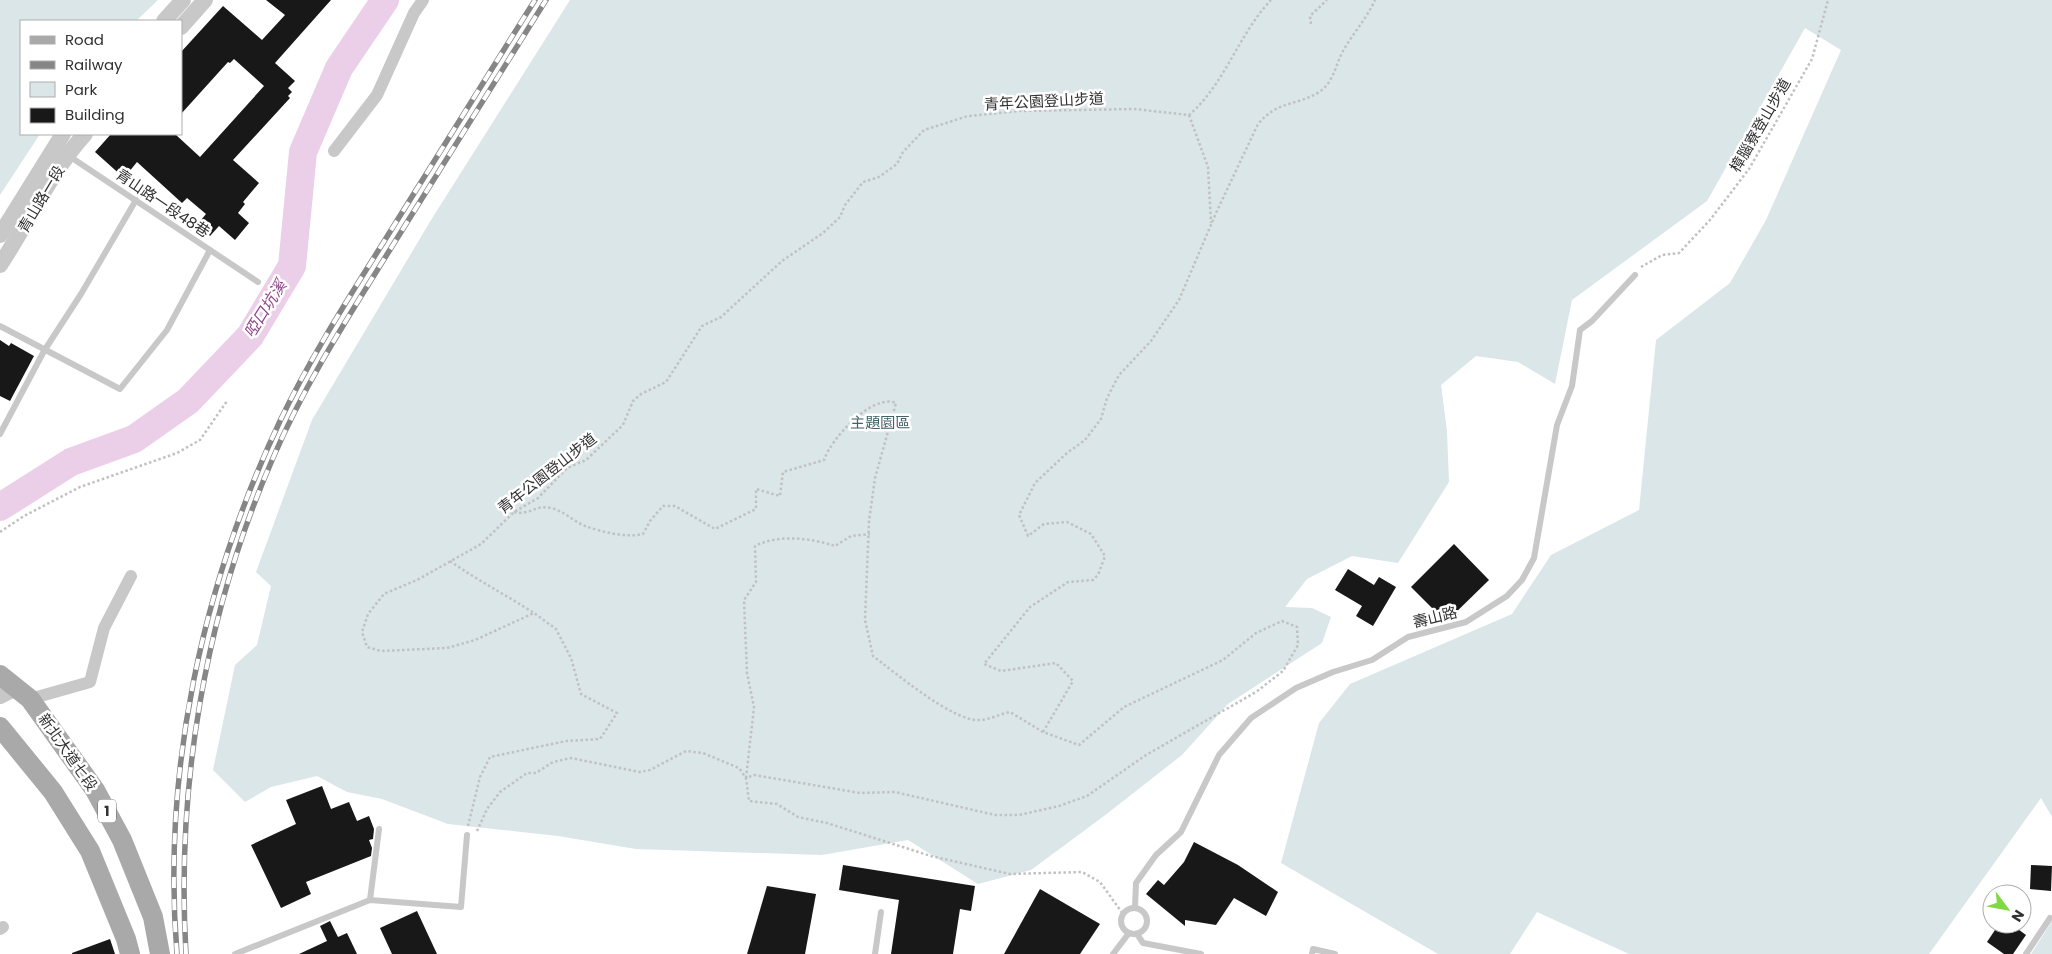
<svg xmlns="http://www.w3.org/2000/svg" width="2052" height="954" font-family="Poppins,'Noto Sans TC',sans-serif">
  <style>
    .green { fill: #dbe6e8 }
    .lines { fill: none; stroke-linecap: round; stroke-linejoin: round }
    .river { stroke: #ebcfe9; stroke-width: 28 }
    .building { fill: #181818 }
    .path { stroke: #c1c1c1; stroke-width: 2.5; stroke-dasharray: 2.5 2.5; stroke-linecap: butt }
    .service { stroke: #c8c8c8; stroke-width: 6 }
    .minor { stroke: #c8c8c8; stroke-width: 12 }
    .tertiary { stroke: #c8c8c8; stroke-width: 16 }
    .primary { stroke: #a9a9a9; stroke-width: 20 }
    .rail-casing { stroke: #868686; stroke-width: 5.5 }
    .rail { stroke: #fff; stroke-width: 4; stroke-dasharray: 11; stroke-linecap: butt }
    .labels { text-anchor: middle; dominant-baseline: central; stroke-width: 5; stroke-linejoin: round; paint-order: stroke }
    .shield { fill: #fff; stroke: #6f6f6f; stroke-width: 1 }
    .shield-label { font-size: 14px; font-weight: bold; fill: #313131 }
    .street-label { font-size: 15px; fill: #313131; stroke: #fff }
    .park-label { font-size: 15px; fill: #42626a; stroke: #fff }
    .water-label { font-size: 16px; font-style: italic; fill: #8e458a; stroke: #fff }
  </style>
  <rect width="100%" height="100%" fill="#fff"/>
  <g class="green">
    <path d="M0 0H158L136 21H21V134H40L0 195Z"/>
    <path d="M570 0H2052V817L2041 798 1929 954H1629L1537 912 1510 954H1438L1281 863 1319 723 1350 684 1512 614 1551 555 1639 510 1656 340 1730 283 1766 220 1841 50 1805 28 1707 201 1572 300 1555 384 1518 362 1476 356 1441 385 1447 431 1449 482 1398 563 1352 556 1307 579 1285 607 1312 608 1331 617 1322 643 1228 704 1182 755 1104 816 1031 870 978 884 908 840 822 855 636 849 558 836 448 824 382 799 347 792 317 776 271 787 245 802 213 770 235 665 257 645 271 586 256 572 312 420 431 220Z"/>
    <path d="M2052 921V954H2031Z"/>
  </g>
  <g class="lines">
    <path class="river" d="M0 507 71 462 134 439 188 401 250 336 292 266 303 152 339 68 385 0"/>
  </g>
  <g class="building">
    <path d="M266 0H331L275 63 295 81 288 88 292 92 288 96 290 98 233 160 259 183 243 202 245 204 238 213 249 223 235 240 219 226 210 236 197 225 206 214 187 198 182 203 137 162 124 178 95 152 111 134H175L200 157 264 86 234 59 230 63 228 62 181 114V52L223 6 262 40 285 15Z"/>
    <path d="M0 340 9 346 11 343 34 356 10 401 0 396Z"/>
    <path d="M1454 544 1489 580 1446 622 1411 587Z"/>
    <path d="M1348 569 1374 585 1379 577 1396 587 1373 626 1356 616 1362 606 1335 590Z"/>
    <path d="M322 786 331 809 349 802 357 821 369 816 374 829 373 839 369 840 372 848 371 856 306 882 311 894 281 908 251 845 296 824 286 800Z"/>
    <path d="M1194 842 1238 865 1278 892 1266 916 1234 898 1216 925 1185 920V926L1146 894 1158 880 1164 885 1184 862Z"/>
    <path d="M843 865 975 886 971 911 960 909 953 954H891L899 900 839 890Z"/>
    <path d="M2031 865 2052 866 2051 891 2030 889Z"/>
    <path d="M767 886 816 894 805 954H747Z"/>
    <path d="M1040 889 1100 924 1080 954H1004Z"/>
    <path d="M417 911 437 954H392L380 928Z"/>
    <path d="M330 921 338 937 347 933 357 954H299L327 941 320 926Z"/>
    <path d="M1999 924H2011L2026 935 2013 954H2004L1987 942Z"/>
    <path d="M110 939 115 954H72V953Z"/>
  </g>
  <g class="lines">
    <g class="path">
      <path d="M1311 24 1310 16 1327 0"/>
      <path d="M1189 115 1208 167 1211 223"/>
      <path d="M1641 267 1662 255 1679 253 1710 220 1749 169 1812 59 1828 0"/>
      <path d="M514 512C530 516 536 504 551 508 564 511 573 521 585 526 602 532 626 538 643 534L650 521 663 506H675L715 529 756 509V489L780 496 783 472 824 460C831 439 872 393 896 403L875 478 869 521 865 620 873 656C894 672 954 722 979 720 989 720 1000 714 1010 712L1043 732 1079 745 1124 707 1223 660 1256 633 1282 621 1297 627 1298 645 1283 671 1256 692 1146 755 1087 796 1059 806 1019 815H995L895 792 860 793 754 775 746 778 749 801 777 804 798 817 827 823 931 856 1010 874 1082 872 1100 882 1123 914"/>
      <path d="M0 532 24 516 80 487 177 453 200 440 227 401"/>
      <path d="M450 561C477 580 506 595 534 613"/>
      <path d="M1043 732 1073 681 1056 663 1001 671 984 664 1030 607 1068 582 1093 580 1098 575 1105 556 1091 534 1067 522 1044 524 1028 536 1019 515 1035 483 1067 453 1085 440 1101 419 1107 398 1119 375 1151 341 1179 300 1216 213 1258 124C1278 100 1297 106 1319 92 1333 83 1335 67 1342 53 1352 34 1366 20 1375 0"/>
      <path d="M746 778 754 707 747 673 744 600 756 582 755 546C778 534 811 538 835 546L851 536 870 534"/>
      <path d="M468 826 480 777 490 757 566 741 600 739 617 713 581 694 571 658 556 629 534 613 475 640 447 648 381 651 367 647 362 632 368 614 384 594 419 579 481 544 514 512 538 498 567 468 586 460 623 425 633 401 641 394 666 382 702 326 721 317 782 261 823 233 840 217 845 205 863 182 879 177 897 164 903 152 924 130 968 116 1020 111 1134 109 1189 115C1225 84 1238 35 1271 0"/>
      <path d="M477 831 487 809 500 792 527 773H536L553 762 571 758 640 772 650 770 686 751 703 753 739 768 746 778"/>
    </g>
    <g class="service">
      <path d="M69 156 258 282"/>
      <path d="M0 326 120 389 167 330 210 250"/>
      <path d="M0 434 44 351 81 294 136 200"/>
      <path d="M370 900 379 829"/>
      <path d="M1135 907 1136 883 1156 855 1181 832 1219 755 1251 718 1296 688 1333 672 1372 660 1408 637 1466 622 1507 596 1522 580 1534 558 1557 425 1572 386 1580 330 1592 321 1635 275"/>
      <circle cx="1134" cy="921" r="13"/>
      <path d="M1137 934 1143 943 1201 954"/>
      <path d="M235 954 370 900 461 907 467 835"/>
      <path d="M875 954 881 912"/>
      <path d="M1113 954 1129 933"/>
      <path d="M1312 954 1313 949 1335 954"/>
      <path d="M2026 954 2050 918"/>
    </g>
    <g class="minor">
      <path d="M334 151 377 95 414 13 423 0"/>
      <path d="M30 699 90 682 104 628 131 576"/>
      <path d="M0 929 3 927"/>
    </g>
    <g class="tertiary">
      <path d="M164 21 183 0"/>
      <path d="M181 27 205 0"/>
      <path d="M0 235 63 134"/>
      <path d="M0 265C28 223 51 171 85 134"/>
      <path d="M0 696 16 688"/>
    </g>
    <g class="primary">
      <path d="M0 675 30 699 95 790 122 840 153 917 160 954"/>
      <path d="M0 727 53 792 90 851 126 939 130 954"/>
    </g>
    <g class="rail-casing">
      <g id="rail">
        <path d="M177 954C162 771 202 586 280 421 311 356 350 296 388 235 437 157 486 78 535 0"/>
        <path d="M186 954C176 786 205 613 273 458 306 381 352 311 396 240 446 160 496 80 546 0"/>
      </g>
    </g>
    <use href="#rail" class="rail"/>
  </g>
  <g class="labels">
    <rect class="shield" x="98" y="799.5" width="18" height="23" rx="4"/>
    <g class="shield-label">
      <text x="107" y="811">1</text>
    </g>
    <g class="street-label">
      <text transform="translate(1044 101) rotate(-3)">青年公園登山步道</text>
      <text transform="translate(1760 125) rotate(-60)">樟腦寮登山步道</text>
      <text transform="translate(41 199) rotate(-59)">青山路一段</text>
      <text transform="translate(163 203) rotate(34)">青山路一段48巷</text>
      <text transform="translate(547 473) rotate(-38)">青年公園登山步道</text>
      <text transform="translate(1435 617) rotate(-14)">壽山路</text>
      <text transform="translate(68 752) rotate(55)">新北大道七段</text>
    </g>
    <g class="park-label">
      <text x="880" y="422">主題園區</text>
    </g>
    <g class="water-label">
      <text transform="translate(265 309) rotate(-58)">啞口坑溪</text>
    </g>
  </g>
  <rect x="20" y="20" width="162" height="115" fill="#ffffff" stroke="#adadad"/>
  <rect x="30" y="36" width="25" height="8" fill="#a9a9a9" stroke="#adadad"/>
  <text x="65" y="45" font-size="15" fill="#313131">Road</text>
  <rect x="30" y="61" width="25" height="8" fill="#868686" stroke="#adadad"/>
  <text x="65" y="70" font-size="15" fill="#313131">Railway</text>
  <rect x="30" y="82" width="25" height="15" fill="#dbe6e8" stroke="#adadad"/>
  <text x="65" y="95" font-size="15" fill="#313131">Park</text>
  <rect x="30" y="108" width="25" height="15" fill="#181818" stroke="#adadad"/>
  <text x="65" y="120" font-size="15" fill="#313131">Building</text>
  <g transform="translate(2007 909) rotate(122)"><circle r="24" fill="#ffffff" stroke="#adadad"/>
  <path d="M0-4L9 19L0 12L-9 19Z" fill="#80d844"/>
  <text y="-8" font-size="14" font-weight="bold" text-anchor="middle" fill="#313131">N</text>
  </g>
</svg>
